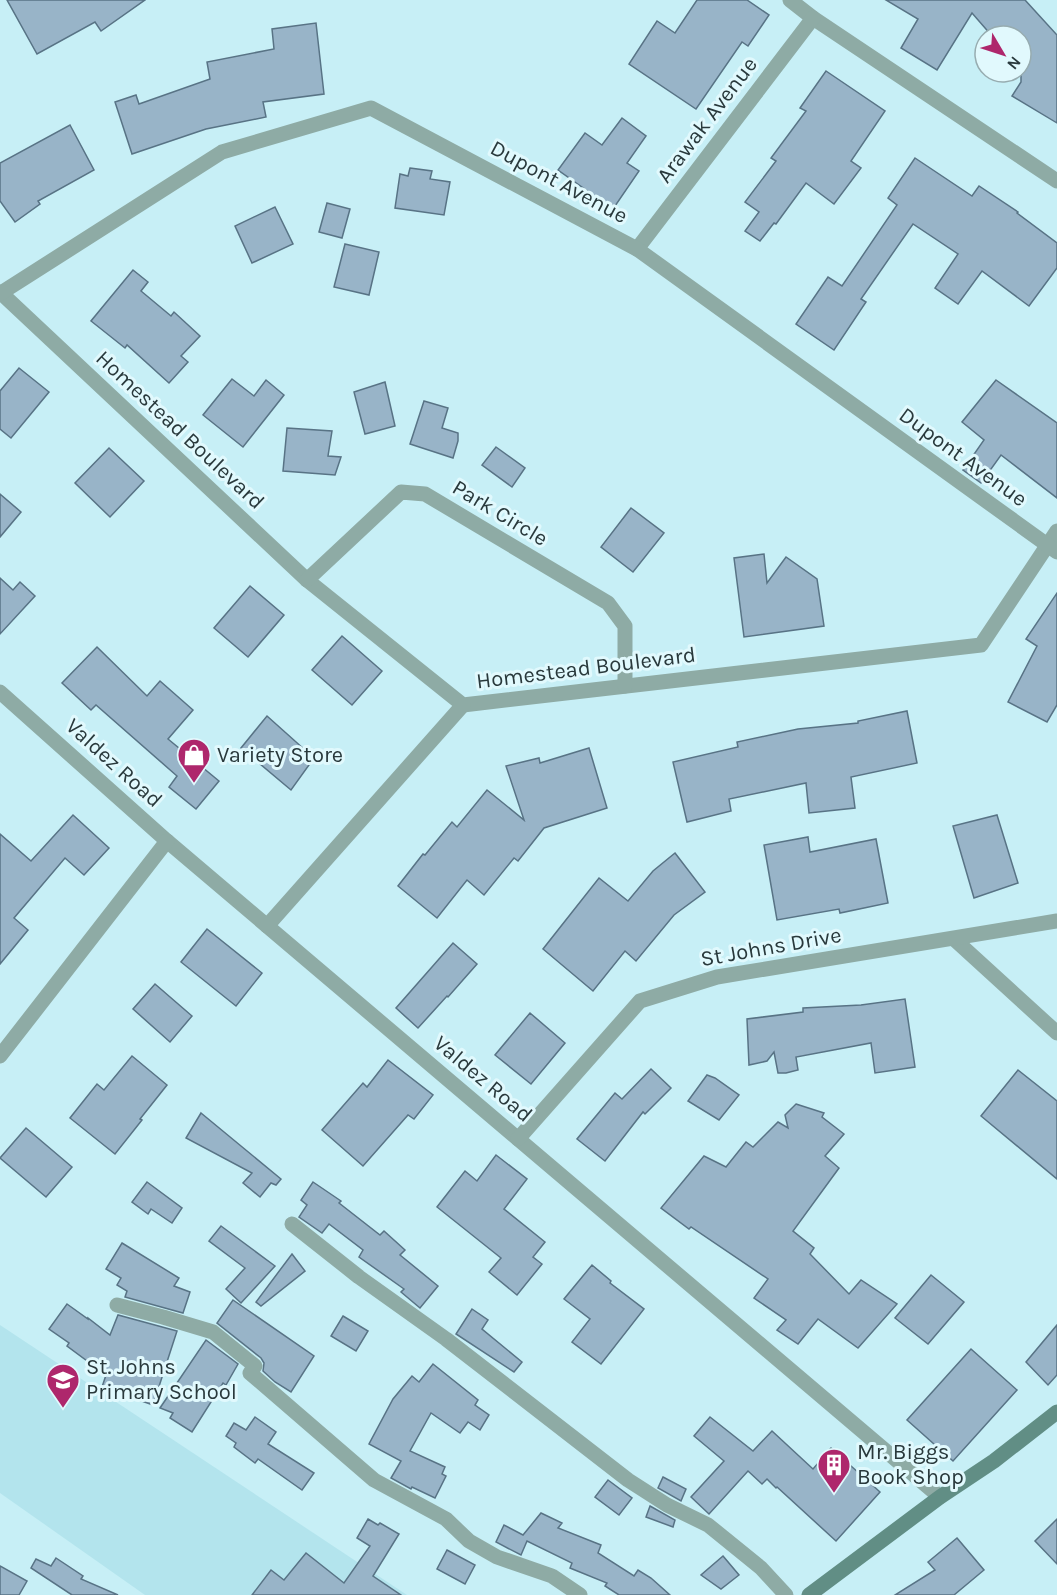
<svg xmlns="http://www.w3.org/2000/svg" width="1057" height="1595" font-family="Karla,sans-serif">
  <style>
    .built { fill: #b3e4ed }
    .building { fill: #98b4c8; stroke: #587385; stroke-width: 1.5 }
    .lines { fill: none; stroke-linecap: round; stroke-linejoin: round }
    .street { stroke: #8eaba5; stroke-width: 15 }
    .secondary { stroke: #618e85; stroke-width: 15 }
    .labels { text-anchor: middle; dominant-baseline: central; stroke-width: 6; stroke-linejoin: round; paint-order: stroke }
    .street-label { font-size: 22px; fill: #29393c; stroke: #e1f9fd }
    .poi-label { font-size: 22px; fill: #29393c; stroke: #e1f9fd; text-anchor: start }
  </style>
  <rect width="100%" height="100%" fill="#c7eff6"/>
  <path class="built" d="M0 1325 407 1595H145L0 1493Z"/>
  <g class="building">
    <path d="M7 0H145L101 31 95 22 37 54Z"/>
    <path d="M697 0H747L769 15 748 46 742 42 696 109 629 64 657 21 675 33Z"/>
    <path d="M886 0H1025L1057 35V123L1012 96 1021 82V36H992L972 13 937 70 901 48 918 19Z"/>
    <path d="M316 23 324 94 263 102 266 117 206 129 132 154 115 102 136 95 139 104 210 79 207 62 274 49 272 29Z"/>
    <path d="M826 71 885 111 851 161 861 168 834 204 806 183 776 224 774 223 760 241 745 231 759 212 745 202 776 161 771 158 806 111 800 108Z"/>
    <path d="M622 118 646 136 627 163 639 171 613 209 558 170 585 133 602 145Z"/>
    <path d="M70 125 94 170 38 201 40 204 15 222 0 201V163Z"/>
    <path d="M915 158 972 196 979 186 1018 212 1017 213 1057 243V268L1029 306 982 271 958 304 935 288 958 254 913 224 861 299 866 302 834 350 796 324 828 277 842 286 897 205 888 198Z"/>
    <path d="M410 168 432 171 430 179 450 182 444 215 395 208 400 174 408 176Z"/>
    <path d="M327 203 350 209 342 238 319 232Z"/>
    <path d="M275 207 293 244 252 263 235 226Z"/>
    <path d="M345 244 379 252 369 295 334 287Z"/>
    <path d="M133 270 148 282 141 291 171 316 174 312 200 336 181 356 188 362 169 383 127 345 125 348 91 321Z"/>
    <path d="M19 368 49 392 11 438 0 429V391Z"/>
    <path d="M232 379 254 396 266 380 284 395 243 447 203 415Z"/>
    <path d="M996 380 1057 423V498L1001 455 981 483 963 470 984 440 962 422Z"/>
    <path d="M385 382 395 426 365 434 354 392Z"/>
    <path d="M424 401 448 408 442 428 458 433V441L453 458 410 444Z"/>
    <path d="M287 428 332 431 328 456 341 457 335 475 283 471Z"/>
    <path d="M496 447 525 468 512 487 482 465Z"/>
    <path d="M109 448 144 481 110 517 75 483Z"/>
    <path d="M0 494 21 512 0 537Z"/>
    <path d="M631 508 664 533 633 572 601 547Z"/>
    <path d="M764 554 767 583 786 557 817 579 824 626 744 637 734 558Z"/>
    <path d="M0 578 13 590 20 582 35 596 0 634Z"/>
    <path d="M250 586 284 615 248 657 214 628Z"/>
    <path d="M1057 593V705L1047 722 1008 702 1037 646 1026 639Z"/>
    <path d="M342 636 382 671 352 705 312 670Z"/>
    <path d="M97 647 147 696 160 681 193 710 168 739 219 781 196 809 169 787 177 776 96 705 91 710 62 683Z"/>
    <path d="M907 711 917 763 851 777 855 808 809 813 806 783 729 799 731 811 687 822 673 762 738 747 737 742 798 729 858 723V721Z"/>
    <path d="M267 716 314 758 291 790 241 748Z"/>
    <path d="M589 748 607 808 544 828 518 861 514 858 484 895 467 880 437 918 398 886 423 854 425 855 452 822 457 827 487 790 524 820 506 766 539 758 540 763Z"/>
    <path d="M73 815 109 848 84 875 65 858 14 918 28 930 0 964V834L31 861Z"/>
    <path d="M997 815 1018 883 974 898 953 826Z"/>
    <path d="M808 837 810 852 876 839 888 903 840 913 839 909 777 920 764 845Z"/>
    <path d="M675 853 705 892 674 915 636 961 625 951 593 991 543 949 599 878 628 901 653 871Z"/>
    <path d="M207 929 262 973 236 1006 181 962Z"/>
    <path d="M453 943 477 964 448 997 447 996 418 1028 396 1008Z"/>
    <path d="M155 984 192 1016 170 1042 133 1009Z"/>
    <path d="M905 999 915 1067 875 1073 871 1043 796 1057 798 1070 786 1073H778L774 1052 767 1061 749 1065 747 1019 803 1012V1008L861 1005Z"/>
    <path d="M530 1013 565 1043 531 1084 495 1055Z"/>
    <path d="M132 1056 167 1085 140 1119 142 1120 115 1154 70 1118 97 1084 104 1090Z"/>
    <path d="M388 1060 433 1095 414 1119 408 1115 363 1166 322 1130 363 1083 367 1087Z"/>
    <path d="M651 1069 671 1088 645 1114 643 1112 605 1161 577 1139 615 1093 622 1099Z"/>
    <path d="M1018 1070 1057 1101V1179L981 1116Z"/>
    <path d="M707 1075 715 1078 739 1095 719 1120 688 1101Z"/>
    <path d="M796 1104 824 1113 822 1117 844 1134 825 1156 839 1168 793 1231 814 1248 810 1254 849 1294 861 1280 897 1304 858 1348 818 1319 798 1344 777 1330 786 1320 754 1298 768 1279 691 1227 689 1229 661 1208 704 1156 726 1167 746 1142 753 1147 778 1122 788 1128 785 1115Z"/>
    <path d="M201 1113 281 1179 276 1185 271 1183 260 1197 243 1183 252 1173 186 1138Z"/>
    <path d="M26 1128 72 1167 46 1197 0 1158Z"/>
    <path d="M496 1155 527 1179 504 1209 545 1242 533 1257 542 1264 517 1295 489 1272 501 1258 437 1207 465 1171 477 1181Z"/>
    <path d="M147 1182 182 1208 172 1223 151 1209 148 1214 132 1202Z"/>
    <path d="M313 1182 341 1201 339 1203 380 1235 384 1231 405 1250 400 1255 438 1286 420 1308 401 1292 404 1289 359 1257 363 1250 329 1224 322 1233 299 1217 307 1205 301 1200Z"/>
    <path d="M221 1226 275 1266 241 1303 226 1289 245 1268 209 1241Z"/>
    <path d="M122 1243 179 1278 174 1286 190 1292 183 1313 125 1297 127 1291 117 1285 121 1278 106 1269Z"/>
    <path d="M292 1254 305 1271 261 1306 256 1302Z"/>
    <path d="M592 1265 611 1281 610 1283 644 1309 601 1364 572 1342 590 1319 564 1299Z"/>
    <path d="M931 1275 964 1302 928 1344 895 1318Z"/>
    <path d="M233 1300 314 1356 291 1392 275 1382 263 1371 264 1363 261 1358 217 1323Z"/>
    <path d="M67 1304 88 1319V1318L110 1335 118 1315 177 1331 153 1405 102 1387 106 1375 67 1346 69 1343 49 1329Z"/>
    <path d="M472 1309 488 1320 482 1329 522 1362 514 1372 456 1334Z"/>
    <path d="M343 1316 368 1331 356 1351 331 1336Z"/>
    <path d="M1057 1325V1375L1048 1385 1026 1362Z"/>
    <path d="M206 1340 238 1364 226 1385 223 1383 192 1432 170 1418 173 1413 160 1408Z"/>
    <path d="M971 1349 1017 1390 953 1461 907 1420Z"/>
    <path d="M433 1364 478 1400 475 1405 489 1415 480 1430 468 1422 460 1433 431 1413 410 1451 445 1467 442 1474 446 1476 435 1498 412 1487 411 1489 391 1478 401 1461 369 1444 393 1399 412 1376 419 1382Z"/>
    <path d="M255 1417 276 1432 268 1444 314 1473 302 1490 258 1459 255 1463 234 1447 236 1443 226 1436 234 1423 246 1430Z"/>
    <path d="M710 1417 753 1451 772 1431 813 1469 831 1448 880 1492 836 1541 777 1487 776 1488 767 1479 762 1484 748 1471 709 1514 691 1497 724 1461 694 1436Z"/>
    <path d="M663 1477 686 1489 681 1501 658 1488Z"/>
    <path d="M608 1480 632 1498 619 1515 595 1497Z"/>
    <path d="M650 1506 675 1520 673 1527 646 1517Z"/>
    <path d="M541 1513 562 1523 558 1528 601 1545 598 1553 634 1576 638 1570 651 1578 670 1595H619L605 1586 607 1583 570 1568 572 1563 527 1541 521 1555 496 1542 504 1525 523 1535Z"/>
    <path d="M368 1519 378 1525 380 1523 399 1534 373 1576 401 1595H252L271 1570 284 1580 306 1553 344 1583 370 1546 357 1538Z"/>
    <path d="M1057 1519V1564L1035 1541Z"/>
    <path d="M957 1538 984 1570 954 1595H895L935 1570 928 1562Z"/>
    <path d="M447 1550 475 1565 465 1584 437 1569Z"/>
    <path d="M723 1556 739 1575 721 1589 701 1575Z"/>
    <path d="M56 1558 83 1576 81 1579 118 1595H72L31 1568 36 1559 51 1566Z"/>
    <path d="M0 1566 27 1581 19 1595H0Z"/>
  </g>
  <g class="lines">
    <g class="street">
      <path d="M790 0 813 18 1057 181"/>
      <path d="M637 249 813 18"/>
      <path d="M0 292 307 580 463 705 981 645 1057 531"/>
      <path d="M1 293 222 152 371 108 637 249 1057 552"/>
      <path d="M307 580 401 492 425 494 608 603 625 626V686"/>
      <path d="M0 692 167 841 940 1497"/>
      <path d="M267 926 463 705"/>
      <path d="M954 939 1057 1033"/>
      <path d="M0 1056 167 841"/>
      <path d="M518 1139 640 1001 717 977 1057 921"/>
      <path d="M292 1224 359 1277 446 1339 628 1480 667 1505 708 1525 761 1568 786 1595"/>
      <path d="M117 1305 163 1317 213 1332 255 1366 250 1373 374 1480 446 1519 469 1541 497 1557 552 1576 580 1595"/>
    </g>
    <path class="secondary" d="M809 1595 940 1497 994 1461 1057 1412"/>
  </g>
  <defs>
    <g id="shop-pin" transform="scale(1.725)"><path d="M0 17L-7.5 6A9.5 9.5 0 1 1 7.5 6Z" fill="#ae276c" stroke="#e1f9fd"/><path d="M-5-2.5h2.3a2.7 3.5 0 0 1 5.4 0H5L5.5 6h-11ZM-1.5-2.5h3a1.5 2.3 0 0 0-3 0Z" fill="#fff"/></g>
    <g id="school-pin" transform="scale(1.725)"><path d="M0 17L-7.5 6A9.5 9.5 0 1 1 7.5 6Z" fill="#ae276c" stroke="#e1f9fd"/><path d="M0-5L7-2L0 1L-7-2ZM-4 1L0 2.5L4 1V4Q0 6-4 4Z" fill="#fff"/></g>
    <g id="building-pin" transform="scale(1.725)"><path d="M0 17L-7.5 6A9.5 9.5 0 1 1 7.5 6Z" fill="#ae276c" stroke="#e1f9fd"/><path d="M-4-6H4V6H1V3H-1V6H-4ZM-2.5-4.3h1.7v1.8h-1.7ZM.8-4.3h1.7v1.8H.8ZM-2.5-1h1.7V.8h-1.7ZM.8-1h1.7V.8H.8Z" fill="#fff"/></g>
  </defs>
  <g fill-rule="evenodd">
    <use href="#shop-pin" x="194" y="755"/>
    <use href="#school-pin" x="63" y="1380"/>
    <use href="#building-pin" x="834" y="1465"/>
  </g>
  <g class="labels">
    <g class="street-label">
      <text transform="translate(707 120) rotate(-53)">Arawak Avenue</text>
      <text transform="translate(559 182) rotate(28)">Dupont Avenue</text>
      <text transform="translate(180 430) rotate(43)">Homestead Boulevard</text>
      <text transform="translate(963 457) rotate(36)">Dupont Avenue</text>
      <text transform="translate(500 513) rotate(31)">Park Circle</text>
      <text transform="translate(586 668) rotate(-7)">Homestead Boulevard</text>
      <text transform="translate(114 763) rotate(42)">Valdez Road</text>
      <text transform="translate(771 947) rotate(-10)">St Johns Drive</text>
      <text transform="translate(483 1079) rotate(40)">Valdez Road</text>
    </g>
    <g class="poi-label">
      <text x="217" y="755">Variety Store</text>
      <text x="86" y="1367">St. Johns<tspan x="86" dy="25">Primary School</tspan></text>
      <text x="857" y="1452">Mr. Biggs<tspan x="857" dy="25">Book Shop</tspan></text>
    </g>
  </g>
  <g transform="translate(1003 54) rotate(129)"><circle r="28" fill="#e1f9fd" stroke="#97acb0" stroke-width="1.5"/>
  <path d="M0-4.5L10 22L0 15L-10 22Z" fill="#ae276c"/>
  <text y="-9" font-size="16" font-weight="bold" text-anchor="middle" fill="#29393c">N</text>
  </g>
</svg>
